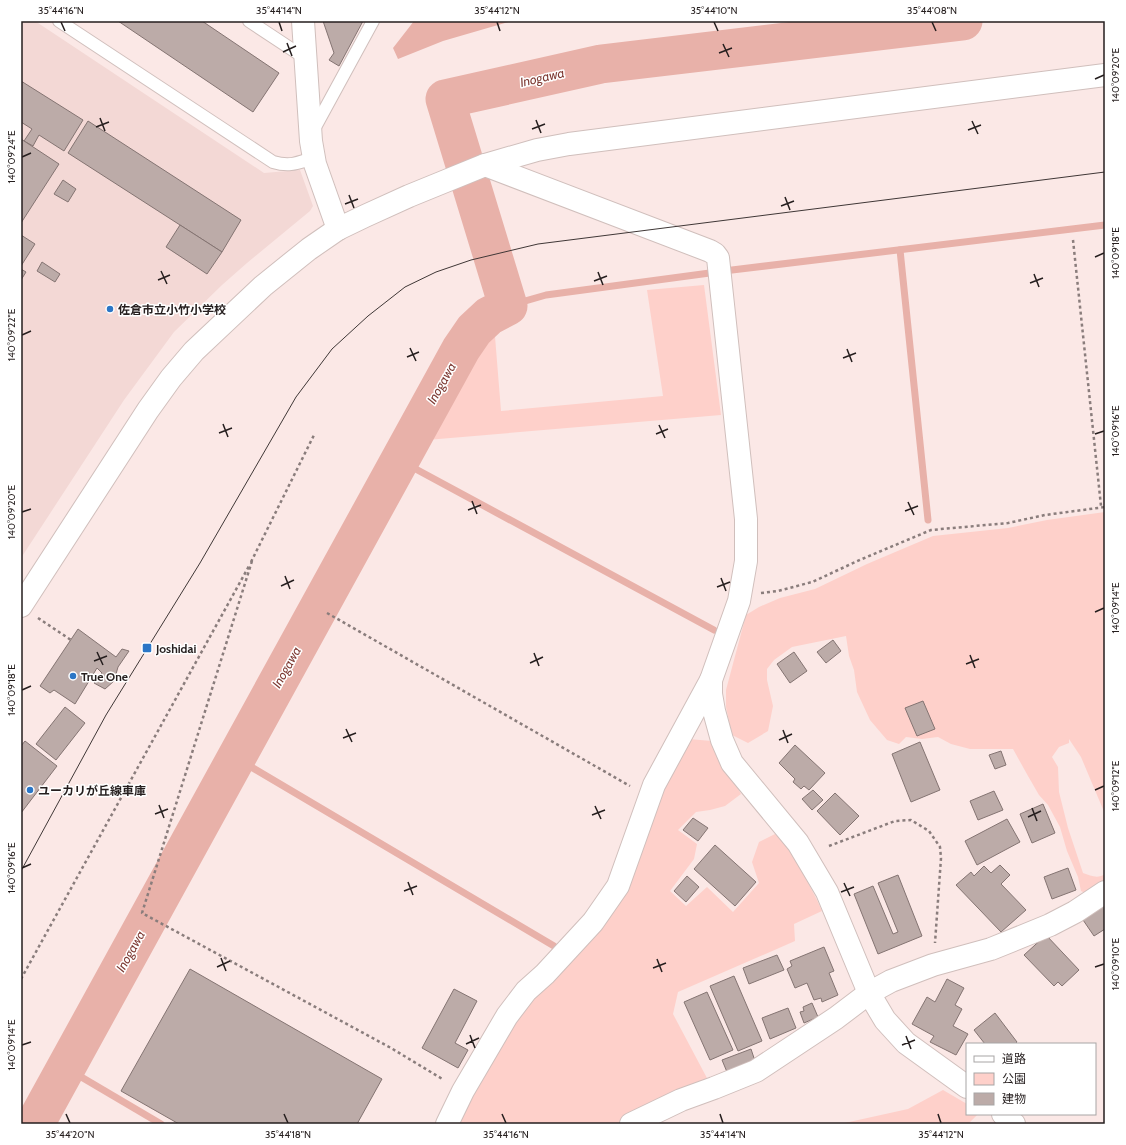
<svg xmlns="http://www.w3.org/2000/svg" width="1126" height="1145" font-family="Cabin,'Noto Sans JP',sans-serif">
  <style>
    .built { fill: #f3d8d5 }
    .green { fill: #fed0ca }
    .water { fill: #e8b1a9 }
    .lines { fill: none; stroke-linecap: round; stroke-linejoin: round }
    .stream { stroke: #e8b1a9; stroke-width: 7 }
    .river { stroke: #e8b1a9; stroke-width: 39 }
    .building { fill: #bcaba8; stroke: #847472 }
    .service-casing { stroke: #d0bfbc; stroke-width: 14 }
    .minor-casing { stroke: #d0bfbc; stroke-width: 24 }
    .tertiary-casing { stroke: #d0bfbc; stroke-width: 24 }
    .path { stroke: #8a7d7c; stroke-width: 2.5; stroke-dasharray: 3 3; stroke-linecap: butt }
    .service { stroke: #fff; stroke-width: 12 }
    .minor { stroke: #fff; stroke-width: 22 }
    .tertiary { stroke: #fff; stroke-width: 22 }
    .tram { stroke: #3f3736; stroke-width: 1 }
    .ticks { fill: none; stroke: #251e1e; stroke-width: 1.5 }
    .poi-dot { fill: #2b76c6; stroke: #fff; stroke-width: 1.5 }
    .labels { text-anchor: middle; dominant-baseline: central; stroke-width: 3; stroke-linejoin: round; paint-order: stroke }
    .poi-label { font-size: 12px; font-weight: bold; fill: #251e1e; stroke: #fff; text-anchor: start }
    .water-label { font-size: 13px; font-style: italic; fill: #7e3a33; stroke: #fff }
    .neatline { fill: none; stroke: #251e1e; stroke-width: 1.5 }
    .ticks-label { font-size: 10px; text-anchor: middle; fill: #251e1e }
  </style>
  <rect width="100%" height="100%" fill="#fbe8e6"/>
  <path class="built" d="M21 21H35L264 173 300 170 313 206 310 211 247 263 222 285 174 332 124 400 21 558Z"/>
  <g class="green">
    <path d="M704 285 721 415 415 441 430 419 464 354 481 334 494 324 501 411 663 396 647 290Z"/>
    <path d="M1105 512V814L1081 757 1069 739V743L1059 747 1052 757 1058 767 1059 792 1068 828 1083 873C1091 876 1098 879 1105 874V886L1089 895 1081 891 1078 877 1067 851 1060 827 1048 805 1039 795 1028 776 1013 749H970L951 744 938 737 922 739 906 737 899 744 887 740 870 720 857 692 854 670 849 656 846 636 792 647 774 660 767 669V680L773 706 768 731 748 743 732 735 726 707V690L746 615 759 607 780 598 815 589 867 564 933 536 1008 528 1047 520Z"/>
    <path d="M688 739 712 741 741 794 725 806 710 810 696 812 678 830 697 844 694 859 670 891 686 906 707 887 733 912 759 883 752 862 759 842 775 834 792 852 817 900 822 911 794 924 795 941 678 992 673 1014 708 1080 616 1124H456L514 1017 554 976Z"/>
    <path d="M943 1090 967 1104V1114H978L968 1124H840L908 1109Z"/>
  </g>
  <path class="water" d="M414 21H512L443 41 398 59 393 48Z"/>
  <g class="lines">
    <g class="stream">
      <path d="M900 250 928 520"/>
      <path d="M508 306 546 295 732 270 1105 225"/>
      <path d="M399 460 714 630"/>
      <path d="M236 758 554 946"/>
      <path d="M66 1068 161 1124"/>
    </g>
    <path class="river" d="M35 1124 461 349 474 330 489 316 508 306 445 99 601 64 963 21"/>
  </g>
  <g class="building">
    <path d="M118 21H202L279 73 253 112Z"/>
    <path d="M323 21H363L339 66 329 60 334 53Z"/>
    <path d="M21 81 83 120 64 151 39 135 33 146 24 141 32 129 21 122Z"/>
    <path d="M88 121 241 220 222 252 68 153Z"/>
    <path d="M21 139 59 164 21 223Z"/>
    <path d="M63 180 76 189 68 202 54 194Z"/>
    <path d="M180 225 222 252 207 274 166 247Z"/>
    <path d="M21 235 35 244 21 266Z"/>
    <path d="M42 262 60 274 55 282 37 271Z"/>
    <path d="M21 269 26 272 21 280Z"/>
    <path d="M78 629 116 657 122 649 129 651 118 667 114 681 105 689 94 683 102 673 97 668 75 704 54 690 50 693 40 686Z"/>
    <path d="M833 640 841 651 826 663 817 652Z"/>
    <path d="M794 652 807 671 790 683 777 664Z"/>
    <path d="M923 701 935 729 917 736 905 708Z"/>
    <path d="M65 707 85 723 56 760 36 744Z"/>
    <path d="M25 741 57 766 21 813V746Z"/>
    <path d="M920 742 940 790 911 802 892 754Z"/>
    <path d="M795 745 825 773 809 790 804 786 801 789 793 782 795 779 779 763Z"/>
    <path d="M1001 751 1006 765 995 769 989 755Z"/>
    <path d="M813 790 823 800 812 810 802 799Z"/>
    <path d="M994 791 1003 810 978 820 970 801Z"/>
    <path d="M835 793 859 816 840 835 817 811Z"/>
    <path d="M1043 804 1055 833 1032 843 1020 814Z"/>
    <path d="M693 818 708 828 698 841 683 830Z"/>
    <path d="M1007 819 1020 842 977 865 965 841Z"/>
    <path d="M715 845 756 882 735 906 694 869Z"/>
    <path d="M1000 865 1010 875 1001 884 1026 910 1001 932 956 885 971 872 974 876 984 866 991 873Z"/>
    <path d="M1068 868 1076 890 1052 899 1044 877Z"/>
    <path d="M898 875 922 936 878 954 854 894 873 886 893 934 898 932 878 883Z"/>
    <path d="M687 876 699 887 686 902 674 891Z"/>
    <path d="M1105 903V929L1094 936 1081 917Z"/>
    <path d="M1046 935 1079 970 1062 986 1058 982 1054 986 1024 955Z"/>
    <path d="M824 947 834 971 829 973 838 995 822 1002 821 998 814 1000 807 983 795 988 787 969 792 966 790 961Z"/>
    <path d="M777 955 784 970 749 984 743 968Z"/>
    <path d="M190 969 382 1079 357 1124H179L121 1091Z"/>
    <path d="M734 976 762 1041 738 1051 710 986Z"/>
    <path d="M947 979 964 988 955 1005 962 1009 953 1026 968 1034 956 1055 930 1042 934 1036 912 1024 927 997 935 1002Z"/>
    <path d="M454 989 477 1001 455 1043 468 1050 458 1068 422 1048Z"/>
    <path d="M707 992 733 1050 710 1060 684 1002Z"/>
    <path d="M812 1003 818 1017 804 1023 800 1012 804 1011 803 1007Z"/>
    <path d="M788 1008 796 1028 770 1039 762 1018Z"/>
    <path d="M995 1013 1017 1042 1015 1044H985L974 1030Z"/>
    <path d="M751 1049 755 1061 727 1072 722 1060Z"/>
  </g>
  <g class="lines">
    <g class="service-casing">
      <g id="service">
        <path d="M59 21 273 162C290 167 297 163 313 158"/>
        <path d="M249 21 305 58"/>
        <path d="M313 131 373 21"/>
      </g>
    </g>
    <g class="minor-casing">
      <g id="minor">
        <path d="M303 21 311 141 315 164 338 229"/>
        <path d="M485 165 710 251 715 254 718 258 746 519V538"/>
        <path d="M447 1124 463 1091 507 1016 526 991 545 974 593 922 618 886 654 785 711 680"/>
        <path d="M631 1124 681 1100 714 1088 756 1071 836 1018 869 993 891 981 933 965 991 949 1050 925 1075 912 1105 892"/>
      </g>
    </g>
    <g class="tertiary-casing">
      <g id="tertiary">
        <path d="M746 538V561L739 601 711 680V694L714 711 722 740 732 763 798 843 827 892 869 993 885 1020 906 1043 967 1087"/>
        <path d="M21 606 148 410 171 378 194 351 263 286 309 249 338 229 365 216 409 196 485 165 537 150 569 144 1105 75"/>
        <path d="M1003 1114 1014 1124"/>
      </g>
    </g>
    <g class="path">
      <path d="M1073 240 1101 506"/>
      <path d="M252 561 142 913 391 1048 444 1080"/>
      <path d="M251 562 315 433"/>
      <path d="M761 593 778 591 812 582 862 559 931 530 1008 523 1045 515 1105 507"/>
      <path d="M327 613 630 786"/>
      <path d="M38 618 71 640"/>
      <path d="M829 846 895 821 911 820 929 831 940 847 941 858 935 943"/>
      <path d="M21 979 249 566"/>
    </g>
    <use href="#service" class="service"/>
    <use href="#minor" class="minor"/>
    <use href="#tertiary" class="tertiary"/>
    <path class="tram" d="M21 871 106 715 200 563 296 397 332 349 368 316 405 287 436 272 471 260 538 244 1105 172"/>
  </g>
  <path class="ticks" d="M61 22 65 31M279 22 282 31M497 22 500 31M714 22 718 31M932 22 936 31M287 43 292 56M723 44 729 57M283 52 296 46M719 53 732 48M1095 79 1104 75M100 118 105 131M536 120 541 133M972 121 978 134M96 127 109 122M532 129 545 124M968 130 981 125M22 157 31 153M349 195 354 208M785 197 790 210M345 204 358 199M781 206 794 201M1095 257 1104 253M161 271 167 284M598 272 603 285M1034 274 1039 287M158 280 170 275M594 281 607 276M1030 283 1043 278M22 335 31 331M410 348 416 361M847 349 852 362M407 357 419 352M843 358 856 353M223 424 228 437M659 425 665 438M219 433 232 428M656 434 668 429M1095 434 1104 431M472 501 477 514M908 502 914 515M468 510 481 505M905 511 918 506M22 512 31 509M285 576 290 589M721 578 726 591M281 586 294 580M717 587 730 582M1095 612 1104 608M97 652 103 665M534 653 539 666M970 655 975 668M94 661 107 656M530 663 543 657M966 664 979 659M22 690 31 686M346 729 352 742M783 730 788 743M343 738 356 733M779 740 792 734M1095 790 1104 786M159 805 164 818M595 806 601 819M1032 808 1037 821M155 814 168 809M592 815 605 810M1028 817 1041 811M22 868 31 864M408 882 413 895M844 883 850 896M404 891 417 886M841 892 854 887M221 958 226 971M657 959 662 972M217 967 230 961M1095 967 1104 964M653 968 666 963M470 1035 475 1048M906 1036 911 1049M466 1044 479 1038M22 1045 31 1042M902 1045 915 1040M66 1114 70 1123M284 1114 288 1123M502 1114 506 1123M720 1114 723 1123M938 1114 941 1123"/>
  <g class="poi-dot">
    <circle cx="110" cy="309" r="4"/>
    <rect x="142" y="643" width="10" height="10" rx="2"/>
    <circle cx="73" cy="676" r="4"/>
    <circle cx="30" cy="790" r="4"/>
  </g>
  <g class="labels">
    <g class="poi-label">
      <text x="118" y="309">佐倉市立小竹小学校</text>
      <text x="156" y="648">Joshidai</text>
      <text x="81" y="676">True One</text>
      <text x="38" y="790">ユーカリが丘線車庫</text>
    </g>
    <g class="water-label">
      <text transform="translate(542 77) rotate(-13)">Inogawa</text>
      <text transform="translate(441 383) rotate(-61)">Inogawa</text>
      <text transform="translate(286 667) rotate(-61)">Inogawa</text>
      <text transform="translate(130 951) rotate(-61)">Inogawa</text>
    </g>
  </g>
  <rect width="1126" height="1145" fill="none" stroke="#ffffff" stroke-width="44"/>
  <rect x="966" y="1043" width="130" height="72" fill="#ffffff" stroke="#a8a5a5"/>
  <rect x="974" y="1056" width="20" height="6" fill="#ffffff" stroke="#a8a5a5"/>
  <text x="1002" y="1063" font-size="12" fill="#251e1e">道路</text>
  <rect x="974" y="1073" width="20" height="12" fill="#fed0ca" stroke="#a8a5a5"/>
  <text x="1002" y="1083" font-size="12" fill="#251e1e">公園</text>
  <rect x="974" y="1093" width="20" height="12" fill="#bcaba8" stroke="#a8a5a5"/>
  <text x="1002" y="1103" font-size="12" fill="#251e1e">建物</text>
  <rect x="22" y="22" width="1082" height="1101" class="neatline"/>
  <g class="ticks-label">
    <text x="61" y="14">35°44'16"N</text>
    <text x="279" y="14">35°44'14"N</text>
    <text x="497" y="14">35°44'12"N</text>
    <text x="714" y="14">35°44'10"N</text>
    <text x="932" y="14">35°44'08"N</text>
    <text transform="translate(1115 75) rotate(-90)" y="4">140°09'20"E</text>
    <text transform="translate(11 157) rotate(-90)" y="4">140°09'24"E</text>
    <text transform="translate(1115 253) rotate(-90)" y="4">140°09'18"E</text>
    <text transform="translate(11 335) rotate(-90)" y="4">140°09'22"E</text>
    <text transform="translate(1115 431) rotate(-90)" y="4">140°09'16"E</text>
    <text transform="translate(11 512) rotate(-90)" y="4">140°09'20"E</text>
    <text transform="translate(1115 608) rotate(-90)" y="4">140°09'14"E</text>
    <text transform="translate(11 690) rotate(-90)" y="4">140°09'18"E</text>
    <text transform="translate(1115 786) rotate(-90)" y="4">140°09'12"E</text>
    <text transform="translate(11 868) rotate(-90)" y="4">140°09'16"E</text>
    <text transform="translate(1115 964) rotate(-90)" y="4">140°09'10"E</text>
    <text transform="translate(11 1045) rotate(-90)" y="4">140°09'14"E</text>
    <text x="70" y="1138">35°44'20"N</text>
    <text x="288" y="1138">35°44'18"N</text>
    <text x="506" y="1138">35°44'16"N</text>
    <text x="723" y="1138">35°44'14"N</text>
    <text x="941" y="1138">35°44'12"N</text>
  </g>
</svg>
